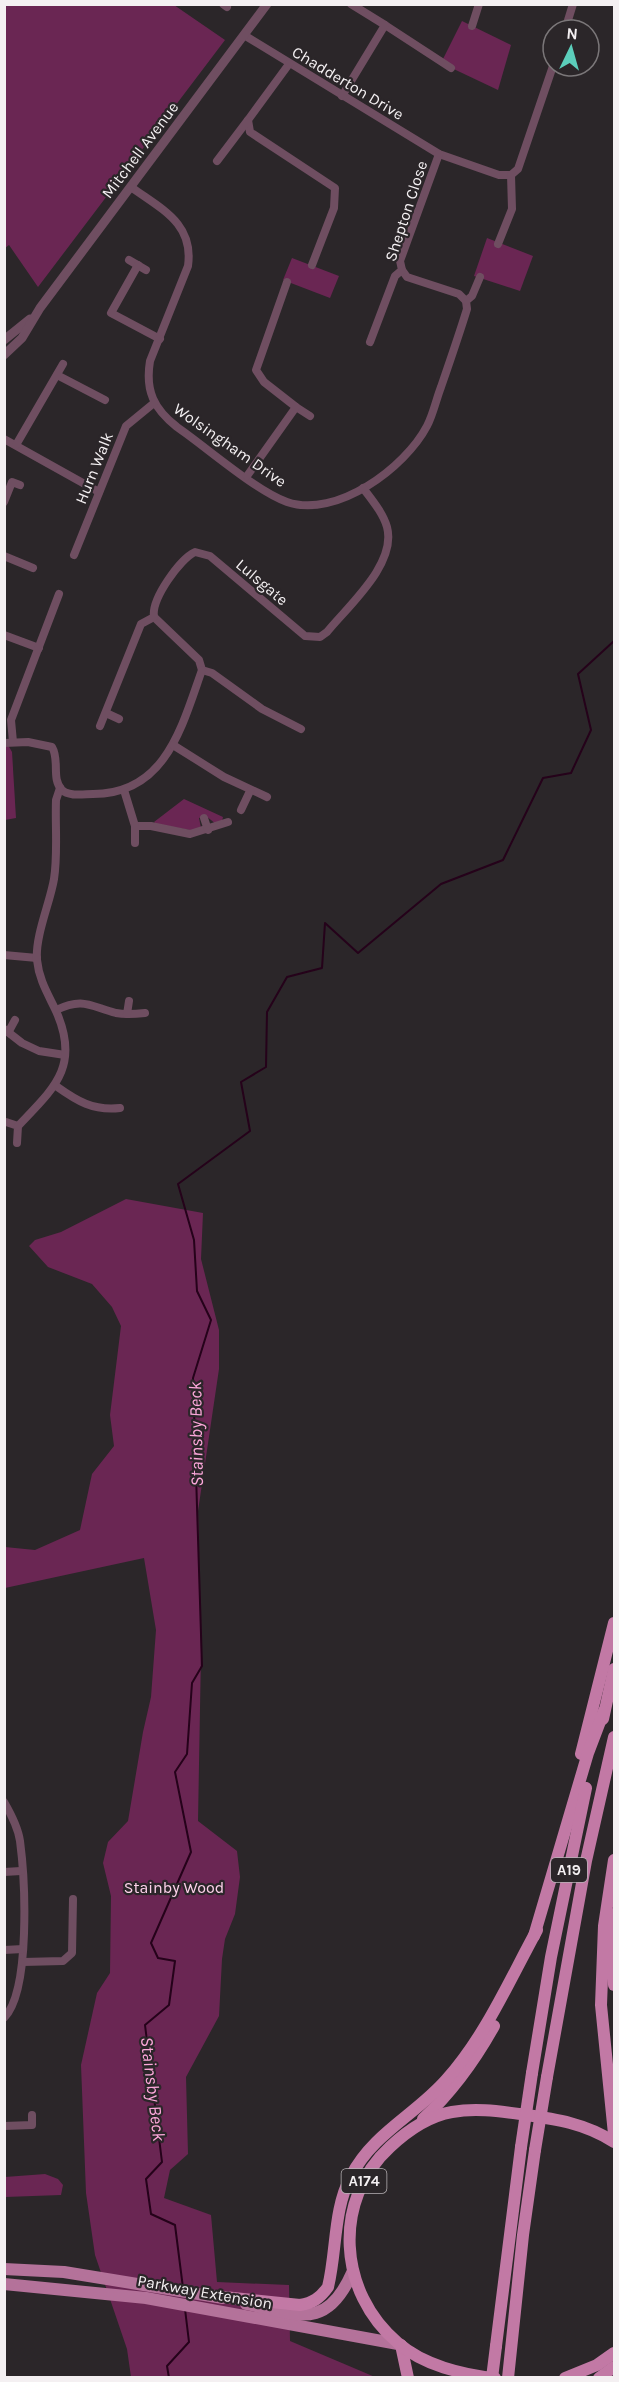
<svg xmlns="http://www.w3.org/2000/svg" width="619" height="2382" font-family="Karla,sans-serif">
  <style>
    .green { fill: #6a2653 }
    .lines { fill: none; stroke-linecap: round; stroke-linejoin: round }
    .stream { stroke: #25021a; stroke-width: 2 }
    .minor { stroke: #6f4e61; stroke-width: 8 }
    .tertiary { stroke: #6f4e61; stroke-width: 9 }
    .primary { stroke: #b4729a; stroke-width: 12 }
    .trunk { stroke: #c279a5; stroke-width: 12 }
    .trunk-bridge { stroke: #c279a5; stroke-width: 12 }
    .labels { text-anchor: middle; dominant-baseline: central; stroke-width: 4.5; stroke-linejoin: round; paint-order: stroke }
    .shield { fill: #2b2629; stroke: #b8b3b6; stroke-width: 1.5 }
    .shield-label { font-size: 15px; font-weight: bold; fill: #f4f0f2 }
    .street-label { font-size: 16px; fill: #f4f0f2; stroke: #2b2629 }
    .park-label { font-size: 16px; fill: #fed2eb; stroke: #2b2629 }
    .water-label { font-size: 18px; font-style: italic; fill: #fca7da; stroke: #2b2629 }
  </style>
  <rect width="100%" height="100%" fill="#2b2629"/>
  <g class="green">
    <path d="M5 4 174 5 225 40 38 287 9 245 5 248Z"/>
    <path d="M462 21 511 45 498 90 441 63Z"/>
    <path d="M487 238 533 256 520 291 474 276Z"/>
    <path d="M292 258 339 276 330 298 283 280Z"/>
    <path d="M4 738 12 752 16 818 5 820Z"/>
    <path d="M184 799 223 817 222 821 216 824 206 816 199 818 201 828 195 831 156 824 154 822Z"/>
    <path d="M126 1199 203 1213 201 1259 219 1330V1369L198 1511 201 1653 198 1821 237 1851 240 1877 235 1914 225 1939 222 1959 219 2016 186 2077 188 2154 170 2170 164 2198 211 2215 217 2282 289 2285 290 2341 375 2377H131L127 2349 95 2255 86 2193 81 2065 97 1993 110 1973 111 1896 103 1863 108 1842 128 1821 143 1732 151 1697 156 1630 144 1558 5 1588V1547L35 1550 80 1530 92 1474 114 1446 110 1415 121 1326 112 1307 92 1284 48 1267 29 1246 35 1240 61 1232Z"/>
    <path d="M45 2174 58 2179 63 2185 61 2195 5 2197V2177Z"/>
  </g>
  <g class="lines">
    <g class="stream">
      <path d="M183 2288 175 2225 151 2214 146 2179 162 2162 145 2025 169 2005 175 1961 158 1958 151 1943 191 1852 175 1772 187 1754 192 1683 202 1666 193 1378 211 1320 197 1291 194 1240 178 1184 250 1131 241 1082 266 1067 267 1012 287 977 322 968 325 923 358 953 441 884 503 860 543 778 571 773 591 730 578 674 614 641"/>
      <path d="M169 2378 167 2366 189 2342 185 2309"/>
    </g>
    <g class="minor">
      <path d="M223 4 227 7"/>
      <path d="M385 25 451 68"/>
      <path d="M472 26 479 4"/>
      <path d="M565 30 573 4"/>
      <path d="M244 35 439 154 499 175H511"/>
      <path d="M289 64 248 120 250 132 335 188 334 208 312 265"/>
      <path d="M342 96 385 25 351 4"/>
      <path d="M217 161 248 120"/>
      <path d="M131 187C161 209 194 223 188 266L150 361C145 391 154 409 177 427 206 447 256 491 287 502 336 519 405 468 427 426 433 415 436 400 441 387 450 361 459 335 467 309L466 301 472 296 480 277"/>
      <path d="M498 244 512 209 511 175 518 169 553 66"/>
      <path d="M129 260 146 270"/>
      <path d="M138 265 111 313 160 339"/>
      <path d="M402 270 407 277 459 294 466 301"/>
      <path d="M370 342 395 276 402 270 400 261 439 154"/>
      <path d="M57 375 105 400"/>
      <path d="M296 407 310 416"/>
      <path d="M4 439 99 492"/>
      <path d="M16 445 63 364"/>
      <path d="M247 476 296 407 264 382 256 370 287 282"/>
      <path d="M4 502 12 482 20 485"/>
      <path d="M74 555 126 426 154 403"/>
      <path d="M4 556 33 568"/>
      <path d="M154 617 199 660 202 670 212 673 262 709 301 729"/>
      <path d="M4 635 39 648"/>
      <path d="M106 713 119 719"/>
      <path d="M100 726 141 624 154 617C151 599 180 559 195 552L210 556 305 636 320 637 327 632C348 606 397 564 387 527 383 513 372 500 363 488"/>
      <path d="M13 742 11 720 59 594"/>
      <path d="M4 743 28 742 52 747C60 760 51 779 62 790 69 797 84 794 93 794 166 794 182 726 202 670"/>
      <path d="M173 745 224 777 267 797"/>
      <path d="M124 790 135 826H151L190 834 228 822"/>
      <path d="M241 810 250 791"/>
      <path d="M204 818 208 830"/>
      <path d="M135 826V843"/>
      <path d="M4 955 37 958"/>
      <path d="M56 1010C83 997 90 1006 116 1013 126 1015 136 1014 145 1013"/>
      <path d="M127 1014 129 1001"/>
      <path d="M4 1029 22 1043 39 1051 65 1055"/>
      <path d="M9 1031 15 1020"/>
      <path d="M56 1086C77 1101 93 1111 120 1108"/>
      <path d="M6 1122 18 1126 17 1143"/>
      <path d="M18 1126C53 1089 81 1067 56 1011 48 994 39 980 37 960 35 936 50 903 54 879 58 854 55 826 56 800L60 788"/>
      <path d="M4 1802C11 1814 18 1827 20 1841 25 1879 31 1991 4 2018"/>
      <path d="M4 1872 21 1871"/>
      <path d="M4 1950 23 1949"/>
      <path d="M23 1962 63 1961 72 1953 73 1899"/>
      <path d="M4 2126 32 2125V2115"/>
    </g>
    <g class="tertiary">
      <path d="M4 340 30 319"/>
      <path d="M4 355 22 338 40 308 267 4"/>
    </g>
    <g class="primary">
      <path d="M4 2269 64 2272 223 2298"/>
      <path d="M4 2284 146 2298 398 2344"/>
      <path d="M246 2304C299 2315 327 2331 353 2271"/>
    </g>
    <g class="trunk">
      <path d="M603 1719 614 1669"/>
      <path d="M581 1754 614 1623"/>
      <path d="M614 1860 604 1926 601 2005 614 2134"/>
      <path d="M614 1914V1985"/>
      <path d="M534 1936 588 1753 604 1711"/>
      <path d="M532 2073 551 1957 586 1788"/>
      <path d="M547 2077 586 1861 614 1737"/>
      <path d="M423 2119C453 2091 474 2062 494 2026"/>
      <path d="M214 2296 300 2305C313 2303 320 2298 328 2287 337 2250 333 2210 351 2176 373 2133 417 2114 447 2079 486 2035 509 1981 537 1930"/>
      <path d="M401 2345 408 2378"/>
      <path d="M496 2346 521 2147"/>
      <path d="M495 2378C463 2375 423 2365 398 2343 338 2293 332 2200 390 2147 407 2131 429 2116 452 2112 475 2108 497 2111 520 2114 555 2119 585 2123 614 2142"/>
      <path d="M508 2378 523 2235 535 2150"/>
      <path d="M565 2378 597 2365 614 2353"/>
      <path d="M599 2378 614 2367"/>
    </g>
    <g class="trunk-bridge">
      <path d="M521 2147 532 2073"/>
      <path d="M535 2150 547 2077"/>
      <path d="M492 2378 496 2346"/>
    </g>
  </g>
  <g class="labels">
    <g class="shield">
      <rect x="551" y="1858" width="36" height="24" rx="4.5"/>
      <rect x="341.5" y="2169" width="45" height="24" rx="4.5"/>
    </g>
    <g class="shield-label">
      <text x="569" y="1870">A19</text>
      <text x="364" y="2181">A174</text>
    </g>
    <g class="street-label">
      <text transform="translate(348 83) rotate(31)">Chadderton Drive</text>
      <text transform="translate(140 150) rotate(-53)">Mitchell Avenue</text>
      <text transform="translate(406 211) rotate(-72)">Shepton Close</text>
      <text transform="translate(230 445) rotate(35)">Wolsingham Drive</text>
      <text transform="translate(94 468) rotate(-68)">Hurn Walk</text>
      <text transform="translate(262 582) rotate(40)">Lulsgate</text>
      <text transform="translate(205 2292) rotate(10)">Parkway Extension</text>
    </g>
    <g class="park-label">
      <text x="174" y="1887">Stainby Wood</text>
    </g>
    <g class="water-label">
      <text transform="translate(196 1434) rotate(-91)">Stainsby Beck</text>
      <text transform="translate(153 2089) rotate(83)">Stainsby Beck</text>
    </g>
  </g>
  <rect width="619" height="2382" fill="none" stroke="#f4f0f2" stroke-width="12"/>
  <g transform="translate(571 48) rotate(5)"><circle r="28" fill="#2b2629" stroke="#7b7779" stroke-width="1.5"/>
  <path d="M0-4.5L10 22L0 15L-10 22Z" fill="#5ccebb"/>
  <text y="-9" font-size="16" font-weight="bold" text-anchor="middle" fill="#f4f0f2">N</text>
  </g>
</svg>
